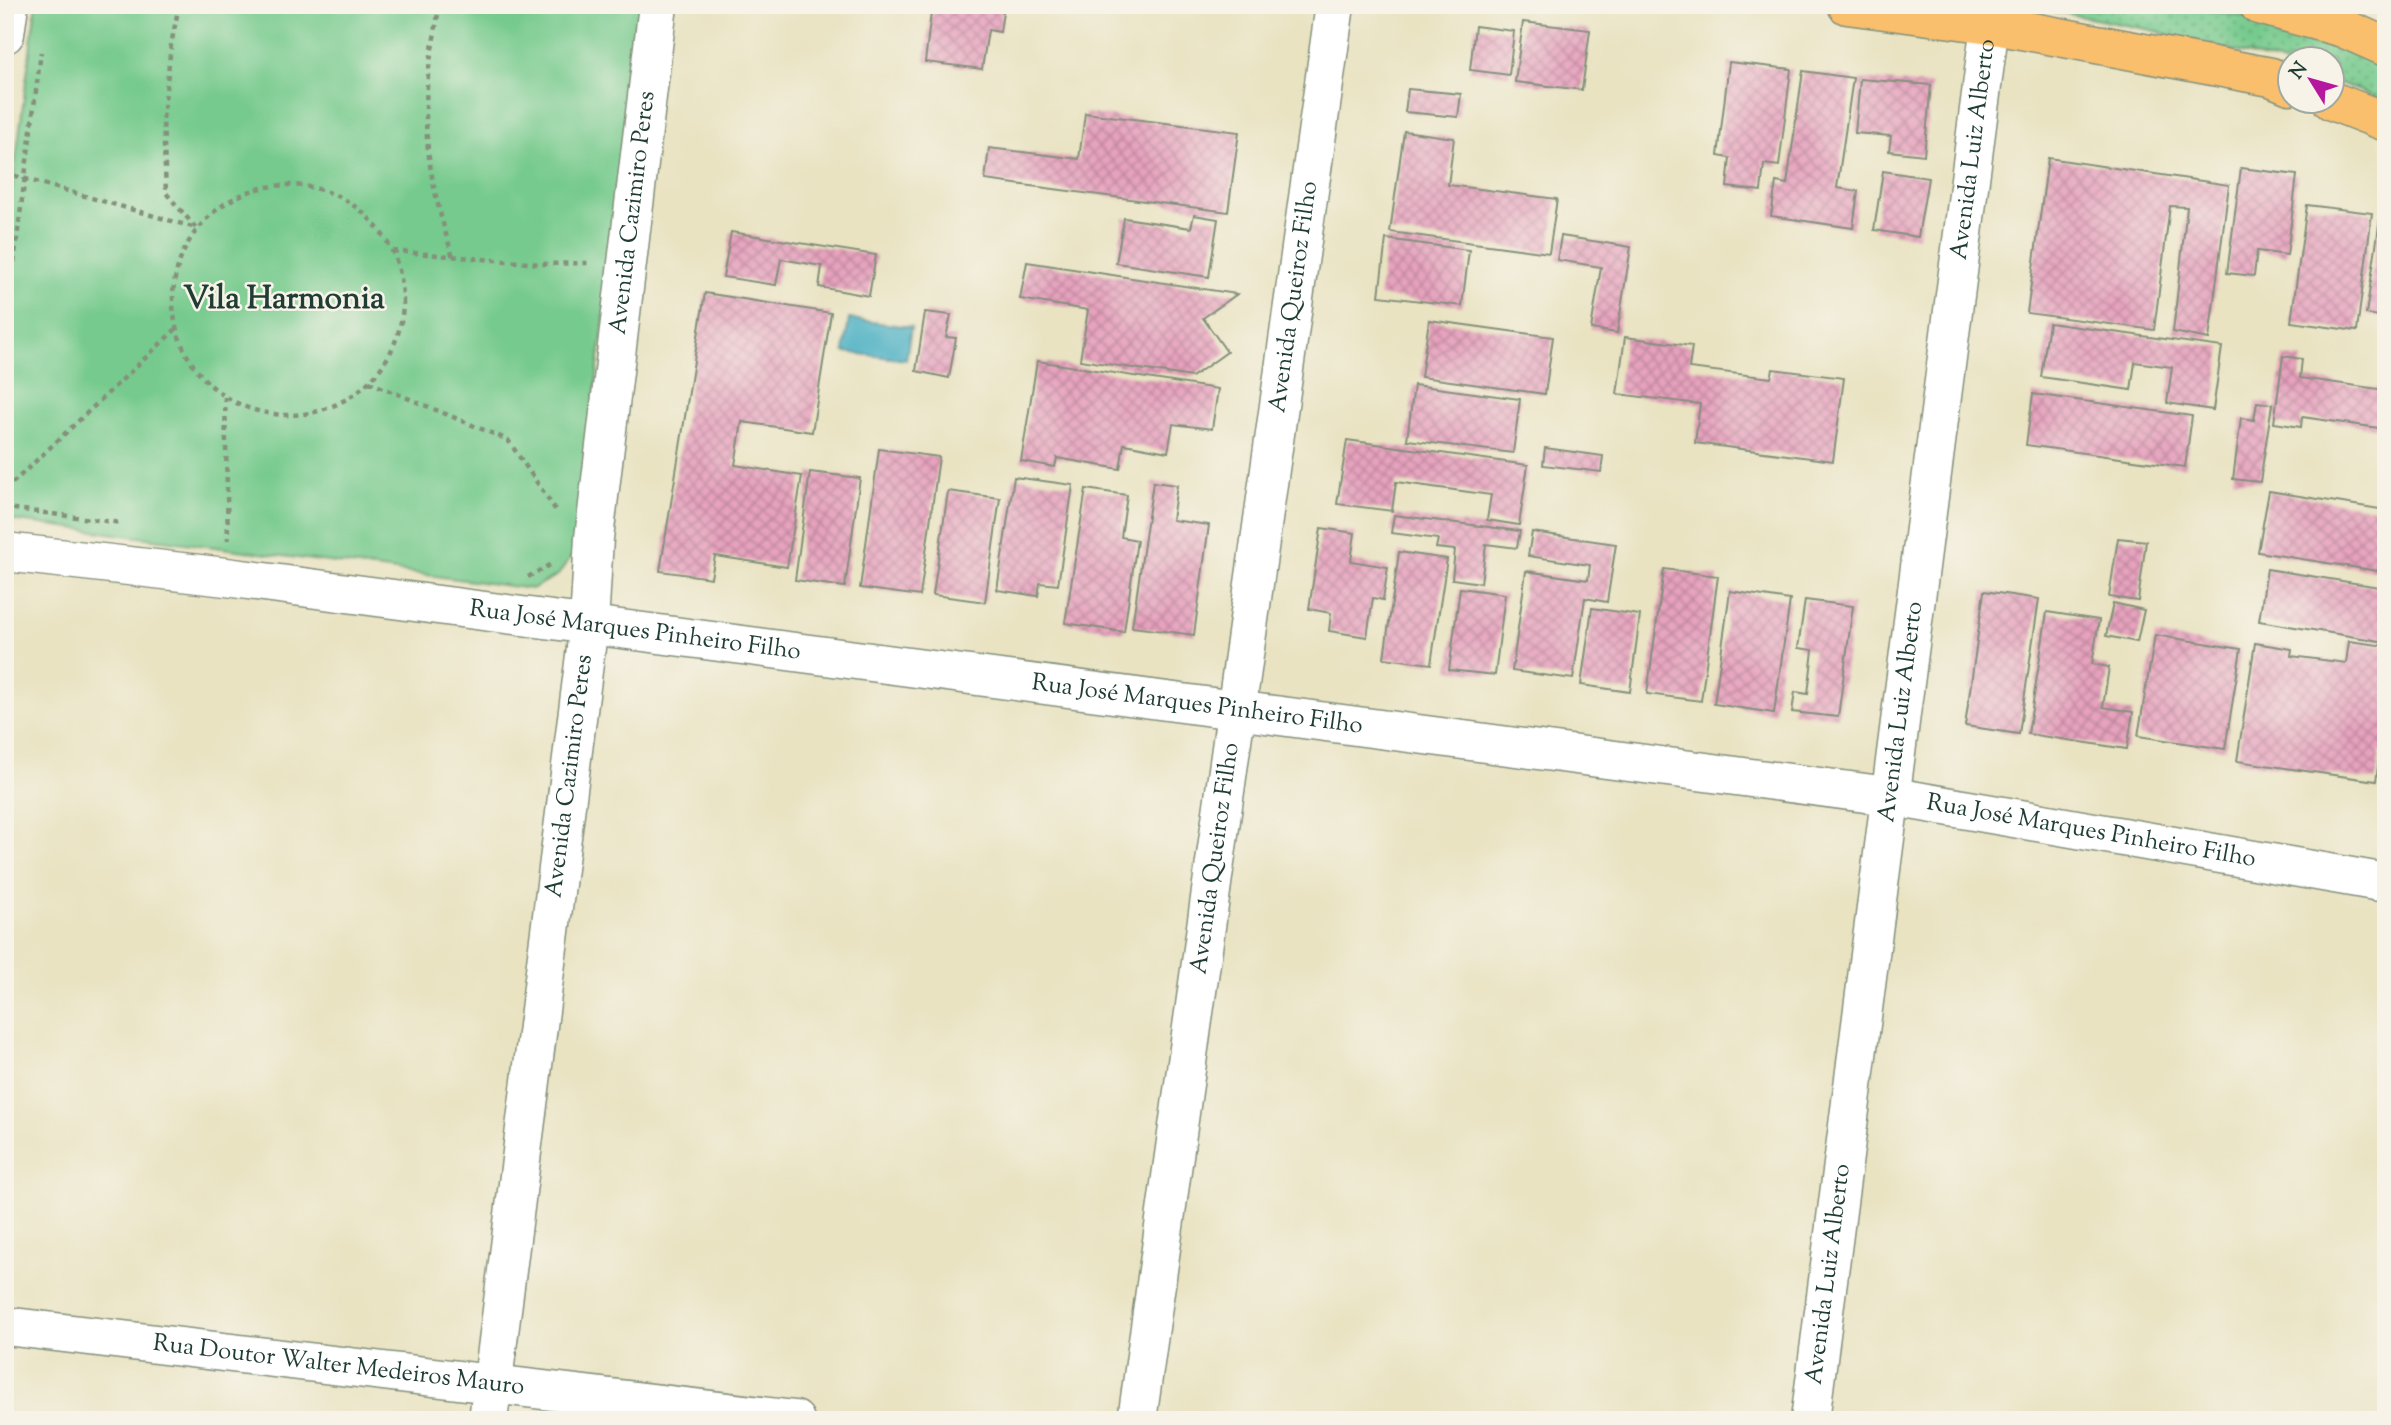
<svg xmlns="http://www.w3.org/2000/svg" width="2391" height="1425" font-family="'Sorts Mill Goudy',serif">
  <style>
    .grass { fill: url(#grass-dots); stroke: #4a8460; stroke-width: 2 }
    .green { fill: #76ca8d; stroke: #4a8460; stroke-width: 2 }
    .water { fill: #44aec3; stroke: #32767c; stroke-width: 2 }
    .building { fill: url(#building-cross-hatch) }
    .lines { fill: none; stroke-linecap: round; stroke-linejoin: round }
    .minor-casing { stroke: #84907b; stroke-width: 41 }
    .major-casing { stroke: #84907b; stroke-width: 41 }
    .path { stroke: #84907b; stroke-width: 4.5; stroke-dasharray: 5 5; stroke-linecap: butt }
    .minor { stroke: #fff; stroke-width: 38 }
    .major { stroke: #f9bf6d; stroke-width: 38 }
    .labels { text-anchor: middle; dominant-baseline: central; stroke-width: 5; stroke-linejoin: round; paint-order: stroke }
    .street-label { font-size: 24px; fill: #1f3d34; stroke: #f7f3e8 }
    .district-label { font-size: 32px; font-weight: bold; fill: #1f3d34; stroke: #f7f3e8 }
  </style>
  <defs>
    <pattern id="grass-dots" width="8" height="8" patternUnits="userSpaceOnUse" patternTransform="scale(1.75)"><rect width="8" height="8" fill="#76ca8d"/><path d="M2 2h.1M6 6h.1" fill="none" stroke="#60a574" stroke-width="1.8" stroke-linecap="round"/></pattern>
    <pattern id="building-cross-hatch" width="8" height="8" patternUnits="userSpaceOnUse" patternTransform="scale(1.75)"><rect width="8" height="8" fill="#e7a2be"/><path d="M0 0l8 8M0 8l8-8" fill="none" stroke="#bb859b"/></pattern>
  </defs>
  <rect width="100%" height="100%" fill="#f7f3e8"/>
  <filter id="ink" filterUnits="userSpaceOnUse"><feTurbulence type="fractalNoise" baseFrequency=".0143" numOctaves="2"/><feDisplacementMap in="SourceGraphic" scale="14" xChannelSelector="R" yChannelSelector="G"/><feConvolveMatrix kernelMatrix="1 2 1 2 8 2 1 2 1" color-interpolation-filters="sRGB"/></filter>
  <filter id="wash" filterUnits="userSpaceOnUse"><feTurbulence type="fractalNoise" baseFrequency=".00686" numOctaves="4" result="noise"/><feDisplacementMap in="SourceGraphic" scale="28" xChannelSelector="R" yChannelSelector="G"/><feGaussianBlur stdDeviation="1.57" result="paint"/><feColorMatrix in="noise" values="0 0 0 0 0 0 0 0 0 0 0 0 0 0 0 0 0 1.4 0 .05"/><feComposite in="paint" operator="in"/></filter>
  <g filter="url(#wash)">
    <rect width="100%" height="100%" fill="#e9e3c2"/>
    <path class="grass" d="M2049 5H2177L2285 24 2386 68V101L2332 80V60H2290L2289 65 2151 30 2053 11Z"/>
    <path class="green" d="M36 5H643L575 552 558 575 532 589 11 520 5 516V243Z"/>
    <path class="water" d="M849 319 911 327 906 360 844 352Z"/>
    <g id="blocks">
      <g class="building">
        <path d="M932 5H1004L1000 32 988 30 982 69 925 62Z"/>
        <path d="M1523 22 1590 30 1582 90 1515 82Z"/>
        <path d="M1475 26 1514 31 1509 75 1470 70Z"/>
        <path d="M1729 62 1791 69 1779 166 1764 164 1761 191 1727 187 1730 158 1718 156Z"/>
        <path d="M1803 71 1853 78 1837 188 1858 191 1853 228 1771 216 1776 182 1787 184Z"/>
        <path d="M1860 79 1931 85 1924 155 1889 151 1891 136 1855 133Z"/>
        <path d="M1408 89 1461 94 1458 117 1405 112Z"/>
        <path d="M1085 113 1239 132 1228 212 985 180 989 148 1079 159Z"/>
        <path d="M1404 131 1454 138 1448 185 1557 199 1549 253 1390 232Z"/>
        <path d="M2048 158 2229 185 2209 339 2173 332 2187 207 2170 206 2154 330 2027 313Z"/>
        <path d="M2241 168 2297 175 2287 255 2257 251 2254 276 2227 273Z"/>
        <path d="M1883 171 1928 178 1918 237 1874 230Z"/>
        <path d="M2307 205 2372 213 2357 331 2291 322Z"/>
        <path d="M1194 215 1218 219 1209 277 1116 263 1124 218 1191 228Z"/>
        <path d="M2380 219 2386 220V317L2366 314Z"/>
        <path d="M731 232 876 255 869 296 819 287 822 266 781 259 776 285 723 277Z"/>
        <path d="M1561 236 1631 247 1617 333 1591 329 1601 267 1557 260Z"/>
        <path d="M1386 239 1469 250 1462 306 1379 296Z"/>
        <path d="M1027 262 1237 294 1203 318 1227 352 1192 377 1080 360 1088 310 1020 299Z"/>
        <path d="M705 293 831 313 812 432 742 422 735 465 802 476 787 567 715 556 711 578 660 571Z"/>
        <path d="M925 312 951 315 946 337 956 338 949 378 916 371Z"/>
        <path d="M1429 320 1553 337 1545 394 1421 377Z"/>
        <path d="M2049 323 2222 347 2213 410 2167 403 2172 367 2135 362 2131 390 2041 377Z"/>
        <path d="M1625 337 1692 346 1689 368 1771 378 1773 369 1844 378 1833 461 1695 443 1700 404 1617 394Z"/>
        <path d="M2283 356 2302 359 2300 378 2386 390V429L2302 417 2301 427 2274 423Z"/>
        <path d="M1037 361 1218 389 1212 429 1173 424 1168 452 1124 444 1120 469 1057 458 1055 467 1021 461Z"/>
        <path d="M1414 385 1520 399 1513 453 1407 440Z"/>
        <path d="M2033 394 2192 416 2185 467 2026 445Z"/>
        <path d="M2257 402 2272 404 2260 482 2233 479 2241 418 2254 420Z"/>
        <path d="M1347 440 1528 465 1519 525 1487 520 1491 495 1396 482 1392 511 1337 504Z"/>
        <path d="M1545 448 1603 456 1601 472 1543 465Z"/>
        <path d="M879 449 939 457 920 596 860 588Z"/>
        <path d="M810 472 860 478 845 587 795 580Z"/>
        <path d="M1014 477 1073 485 1058 585 1040 583 1038 596 997 590Z"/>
        <path d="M1153 482 1177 485 1172 520 1209 525 1194 635 1132 627Z"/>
        <path d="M1086 489 1127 495 1121 537 1137 540 1124 632 1065 623Z"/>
        <path d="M948 491 1000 498 985 602 933 595Z"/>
        <path d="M2269 491 2386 510 2378 571 2258 552Z"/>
        <path d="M1394 515 1520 531 1517 548 1486 544 1481 583 1452 579 1455 550 1436 548 1438 539 1391 533Z"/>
        <path d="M1321 528 1355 533 1351 561 1388 567 1383 600 1373 598 1367 637 1329 631 1331 613 1309 609Z"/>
        <path d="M1532 532 1616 544 1607 602 1585 598 1573 679 1512 671 1526 571 1588 580 1590 565 1528 556Z"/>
        <path d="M2118 538 2146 541 2138 601 2109 597Z"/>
        <path d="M1399 552 1447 559 1431 664 1384 658Z"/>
        <path d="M1664 569 1718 576 1701 701 1647 694Z"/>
        <path d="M2267 569 2386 588V642L2259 621Z"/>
        <path d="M1460 588 1505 594 1495 675 1449 670Z"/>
        <path d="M1730 591 1790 600 1774 713 1714 704Z"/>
        <path d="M1984 591 2039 599 2019 734 1965 726Z"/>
        <path d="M1805 600 1853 606 1838 717 1792 712 1795 692 1808 694 1813 650 1798 648Z"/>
        <path d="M2113 603 2144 610 2137 642 2106 636Z"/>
        <path d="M1592 608 1640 615 1630 692 1581 685Z"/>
        <path d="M2047 612 2099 620 2092 664 2109 667 2103 707 2133 712 2127 749 2028 734Z"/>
        <path d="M2155 635 2241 649 2225 749 2138 736Z"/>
        <path d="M2349 641 2386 646V752H2380L2376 781 2237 761 2255 643 2292 649 2291 656 2346 663Z"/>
      </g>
    </g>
  </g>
  <g filter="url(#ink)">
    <use href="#blocks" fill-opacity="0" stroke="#84907b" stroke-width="2"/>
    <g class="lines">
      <g class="minor-casing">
        <g id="minor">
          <path d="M5 34 9 5"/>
          <path id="s1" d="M5 552 226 577 1888 796 2386 883"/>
          <path id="s2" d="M5 1326 795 1420"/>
          <path id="s3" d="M488 1420 589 624 594 538 658 5"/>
          <path id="s4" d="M1137 1420 1335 5"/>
          <path id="s5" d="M1810 1420 1990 24"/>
        </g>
      </g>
      <g class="major-casing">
        <g id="major">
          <path d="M1847 5 1990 24 2271 77 2290 85"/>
          <path d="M2259 5 2343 28 2386 47"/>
          <path d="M2332 101 2386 122"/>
        </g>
      </g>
      <g class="path">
        <path d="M179 5 171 45 163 119 166 193 196 228"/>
        <path d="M439 5C436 32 429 59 427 86 422 146 435 201 453 257"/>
        <path d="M5 173 196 228"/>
        <circle cx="288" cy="300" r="115"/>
        <path d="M393 251 540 264 588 263"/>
        <path d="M5 332 41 52"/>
        <path d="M369 382 508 440 557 512"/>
        <path d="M225 397 228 540"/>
        <path d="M5 490 176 329"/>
        <path d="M5 503 15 509 121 523"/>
        <path d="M528 577 553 563"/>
      </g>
      <use href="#minor" class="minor"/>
      <use href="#major" class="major"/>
    </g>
  </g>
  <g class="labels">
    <g class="street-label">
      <text stroke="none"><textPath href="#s5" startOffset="1281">Avenida Luiz Alberto</textPath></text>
      <text stroke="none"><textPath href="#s3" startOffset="1216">Avenida Cazimiro Peres</textPath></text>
      <text stroke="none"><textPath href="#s4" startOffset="1134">Avenida Queiroz Filho</textPath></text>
      <text stroke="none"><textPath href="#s1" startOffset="635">Rua José Marques Pinheiro Filho</textPath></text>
      <text stroke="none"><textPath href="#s1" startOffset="1202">Rua José Marques Pinheiro Filho</textPath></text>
      <text stroke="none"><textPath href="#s5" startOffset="714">Avenida Luiz Alberto</textPath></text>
      <text stroke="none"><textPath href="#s3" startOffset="649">Avenida Cazimiro Peres</textPath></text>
      <text stroke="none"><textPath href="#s1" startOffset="2105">Rua José Marques Pinheiro Filho</textPath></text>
      <text stroke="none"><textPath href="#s4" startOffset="567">Avenida Queiroz Filho</textPath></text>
      <text stroke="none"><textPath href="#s5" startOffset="147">Avenida Luiz Alberto</textPath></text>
      <text stroke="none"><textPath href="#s2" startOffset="336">Rua Doutor Walter Medeiros Mauro</textPath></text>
    </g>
    <g class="district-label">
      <text x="284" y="300">Vila Harmonia</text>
    </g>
  </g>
  <rect width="2391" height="1425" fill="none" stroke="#f7f3e8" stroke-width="28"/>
  <g transform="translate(2311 80) rotate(307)"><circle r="33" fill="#f7f3e8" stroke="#a1aaa0" stroke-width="2"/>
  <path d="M0-5L12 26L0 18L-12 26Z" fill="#b5179e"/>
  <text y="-10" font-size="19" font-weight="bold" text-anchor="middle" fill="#1f3d34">N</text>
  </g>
</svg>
